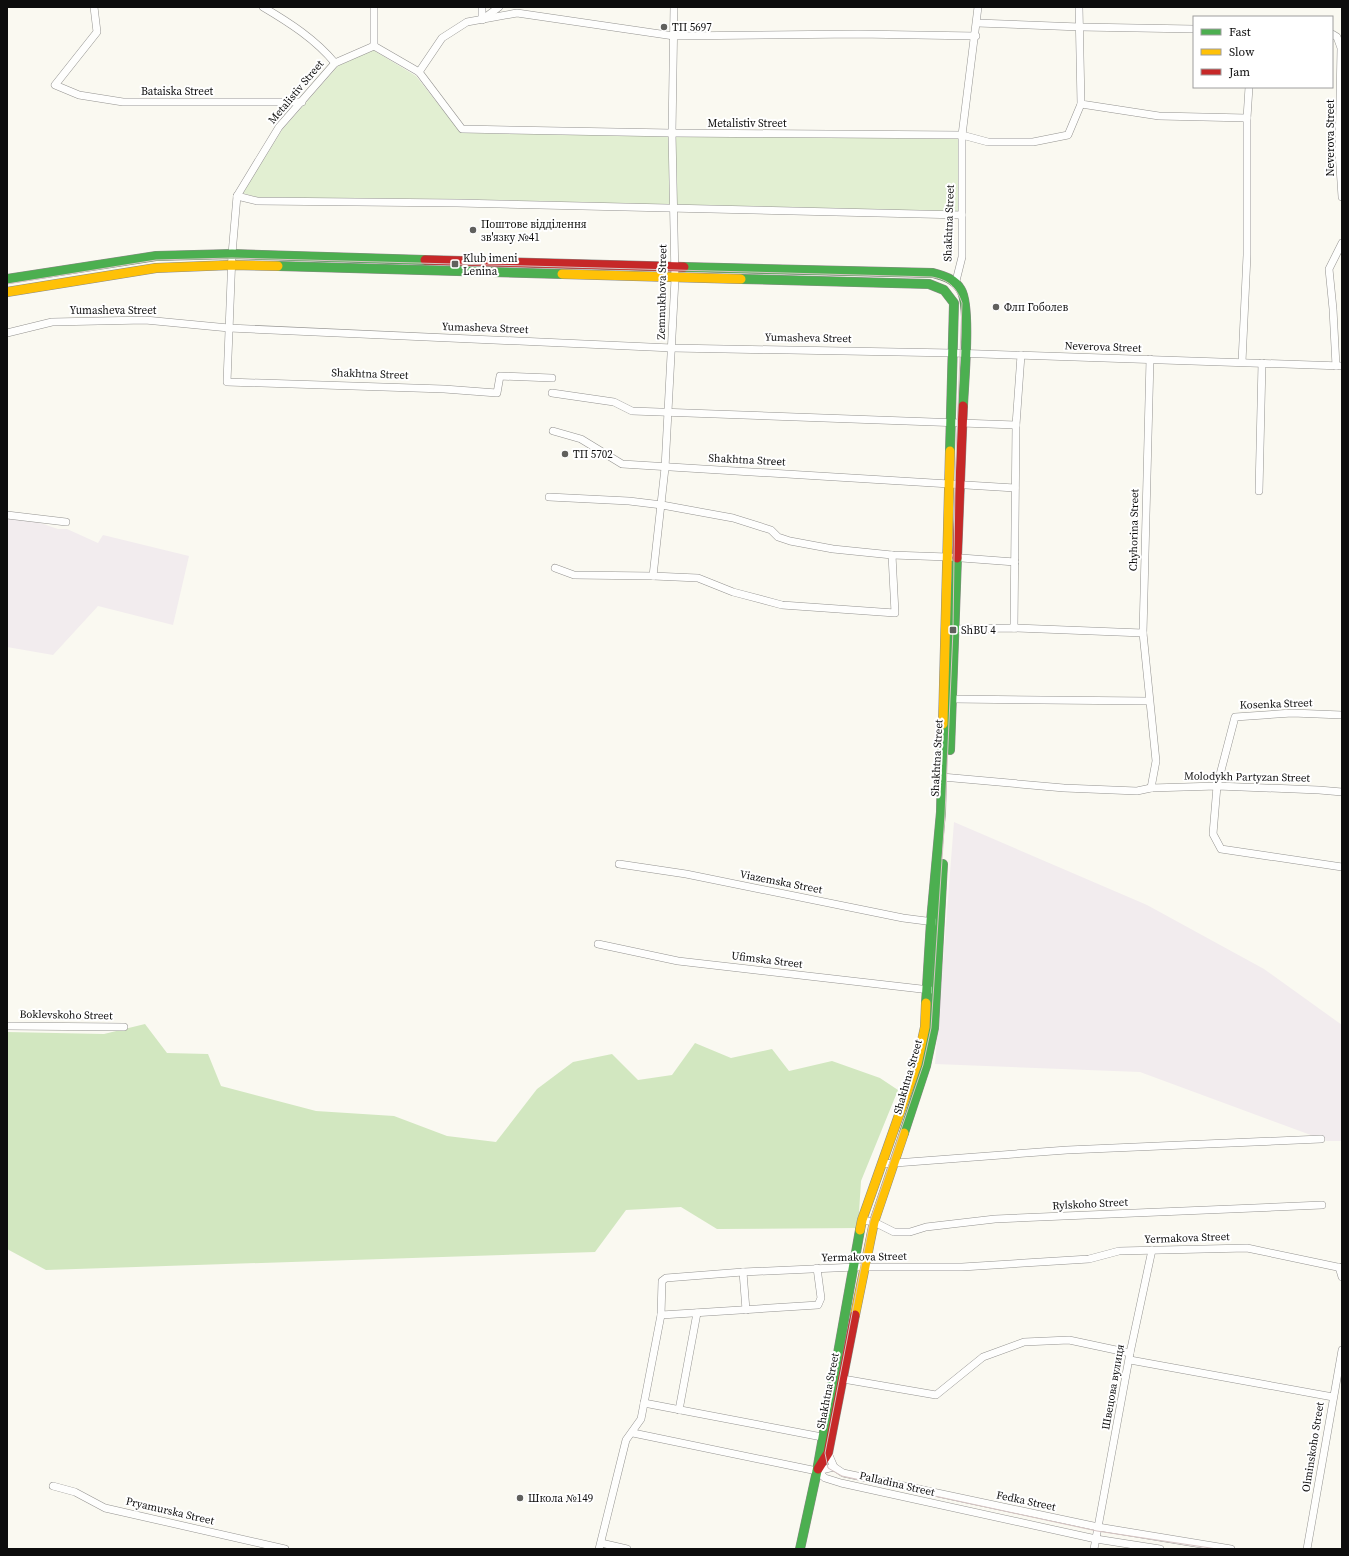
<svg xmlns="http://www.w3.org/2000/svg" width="1349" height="1556" font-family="'Source Serif 4',serif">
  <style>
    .industrial { fill: #f2ecee }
    .green { fill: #e2efd2 }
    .forest { fill: #d2e7c0 }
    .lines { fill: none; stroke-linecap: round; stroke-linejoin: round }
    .street-casing { stroke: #949390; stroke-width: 8 }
    .fast-casing { stroke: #8a8a86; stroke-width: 10 }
    .slow-casing { stroke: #8a8a86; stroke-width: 10 }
    .jam-casing { stroke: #8a8a86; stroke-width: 10 }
    .street { stroke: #fefefd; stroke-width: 7 }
    .fast { stroke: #4caf50; stroke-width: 9 }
    .slow { stroke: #ffc107; stroke-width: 9 }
    .jam { stroke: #c62828; stroke-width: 9 }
    .tram { stroke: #d6c5c4; stroke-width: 1 }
    .poi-dot { fill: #60605d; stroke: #fff; stroke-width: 1.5 }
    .labels { text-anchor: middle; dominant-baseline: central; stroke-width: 4; stroke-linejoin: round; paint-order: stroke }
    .poi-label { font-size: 11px; fill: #0d0d0d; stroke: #fff; text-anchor: start }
    .street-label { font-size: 11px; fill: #0d0d0d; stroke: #fff }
  </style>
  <rect width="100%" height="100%" fill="#faf9f1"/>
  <g class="industrial">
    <path d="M14 514 58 529H67L98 543 103 535 189 556 173 625 98 606 53 655 7 647V519Z"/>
    <path d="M954 822 1147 905 1264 969 1342 1025V1143L1341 1141H1327L1140 1072 935 1064Z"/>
  </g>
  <path class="green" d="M373 50 416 76 461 133 958 139V213L457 199 259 198 243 193 282 130 338 66Z"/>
  <path class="forest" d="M145 1024 167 1053 208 1054 221 1086 316 1111 394 1116 447 1136 496 1142 537 1089 573 1062 612 1054 638 1080 672 1075 695 1043 731 1058 772 1049 789 1071 832 1061 880 1078 898 1090 861 1181 858 1228 717 1229 681 1207 626 1210 595 1252 46 1270 7 1249V1032L104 1034Z"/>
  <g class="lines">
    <g class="street-casing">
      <g id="street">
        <path d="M94 7 97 32 55 85 79 95 123 102H302"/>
        <path d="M263 7C290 23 315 39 335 63"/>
        <path d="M1079 7 1081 104 1159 116 1247 118"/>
        <path d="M483 19 499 7"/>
        <path d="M482 20V7"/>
        <path d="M977 23 1080 27 1194 29"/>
        <path d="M1332 34 1337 37 1341 48 1339 152 1342 197"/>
        <path d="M374 46V7"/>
        <path d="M419 72 442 38 467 22 517 13 674 36 858 34 976 36"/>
        <path d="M237 196 257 201 457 203 962 215"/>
        <path d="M956 281 962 257V135L978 7"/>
        <path d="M7 333 52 322 145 320 229 328 672 348 953 353 1342 366"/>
        <path d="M1150 359 1143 633 1156 761 1151 788"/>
        <path d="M1242 362 1247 255V118L1249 87"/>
        <path d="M1336 366 1333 309 1329 269 1342 243"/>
        <path d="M552 378 500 376 497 393 444 389 227 382 232 254 237 196 279 127 335 63 374 46 419 72 462 129 672 133 962 135 988 142H1033L1068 135 1081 104"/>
        <path d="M552 393 614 402 632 411 1016 425"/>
        <path d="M553 431 581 439 622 464 1015 488"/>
        <path d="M1259 491 1262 363"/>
        <path d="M549 497 629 501 662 505 733 518 771 530 778 537 790 541 833 549 892 555 948 557 1015 562"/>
        <path d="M7 515 66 522"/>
        <path d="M555 568 574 575 653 576 698 578 733 592 782 605 895 613 892 555"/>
        <path d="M653 576 665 468 675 279 672 133 674 7"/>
        <path d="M1014 628 1016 425 1021 355"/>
        <path d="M947 631 956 629 1014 628 1143 633"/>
        <path d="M952 699 1149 701"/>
        <path d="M1342 715 1292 713 1235 717 1217 786 1213 834 1221 849 1342 867"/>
        <path d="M942 777 1064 788 1137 791 1151 788 1217 786 1319 790 1342 792"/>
        <path d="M619 864 686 874 903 918 934 922"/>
        <path d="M598 944 678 961 930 990"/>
        <path d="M7 1026 124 1027"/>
        <path d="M882 1164 1067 1150 1321 1139"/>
        <path d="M862 1220 874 1222 894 1232H910L926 1227 995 1219 1322 1205"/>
        <path d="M1339 1267 1342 1277"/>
        <path d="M743 1272 746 1310"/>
        <path d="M661 1315 818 1305 821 1298 817 1268"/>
        <path d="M1130 1360 1333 1397"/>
        <path d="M843 1379 936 1395 983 1357 1024 1342 1069 1340 1130 1353"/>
        <path d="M644 1403 822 1437"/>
        <path d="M679 1410 697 1313"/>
        <path d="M633 1433 817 1471 825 1478 841 1483 1096 1539 1160 1549"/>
        <path d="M828 1453 834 1467 843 1473 1098 1527 1231 1549"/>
        <path d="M817 1471 834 1467"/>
        <path d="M53 1486 75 1492 105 1508 285 1549"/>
        <path d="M601 1543 627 1549"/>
        <path d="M599 1549 626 1440 641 1419 661 1315 662 1281 666 1278 743 1272 856 1267H962L1089 1259 1119 1251 1247 1248 1342 1268"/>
        <path d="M1094 1549 1130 1353 1152 1250"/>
        <path d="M1307 1549 1342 1350"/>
      </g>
    </g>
    <g class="fast-casing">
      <g id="fast">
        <path d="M278 266 562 274"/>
        <path d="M684 267 933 273C944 276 955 279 961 290 971 307 964 382 963 406"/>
        <path d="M7 279 156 256 232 254 425 260"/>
        <path d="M741 279 929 284 944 290 954 303 950 451"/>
        <path d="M950 750 957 558"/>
        <path d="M926 1003 931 921 941 812 943 724"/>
        <path d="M904 1133 926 1066 934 1028 943 864"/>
        <path d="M800 1549 817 1471 860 1230"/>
      </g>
    </g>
    <g class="slow-casing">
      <g id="slow">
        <path d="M562 274 741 279"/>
        <path d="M7 292 156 268 231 265 278 266"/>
        <path d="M943 724 950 451"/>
        <path d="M860 1230 862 1220 917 1064 925 1027 926 1003"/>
        <path d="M855 1315 874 1222 904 1133"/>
      </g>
    </g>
    <g class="jam-casing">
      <g id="jam">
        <path d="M425 260 684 267"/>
        <path d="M957 558 963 406"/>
        <path d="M818 1469 828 1453 855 1315"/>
      </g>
    </g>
    <use href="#street" class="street"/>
    <use href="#fast" class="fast"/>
    <use href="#slow" class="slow"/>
    <use href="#jam" class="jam"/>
    <path class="tram" d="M7 284 156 260 232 258 932 277C948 280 956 286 962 303L955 485 953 630 945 814 931 1028 923 1065 870 1221 825 1453 828 1468 842 1476 1097 1531 1217 1549"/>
  </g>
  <g class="poi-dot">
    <circle cx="664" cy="27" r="4"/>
    <circle cx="473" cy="230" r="4"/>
    <rect x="451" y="260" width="8" height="8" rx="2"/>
    <circle cx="996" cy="307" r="4"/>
    <circle cx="565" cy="454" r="4"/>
    <rect x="949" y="626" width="8" height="8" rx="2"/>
    <circle cx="520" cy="1498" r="4"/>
  </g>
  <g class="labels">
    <g class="poi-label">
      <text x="672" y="27">ТП 5697</text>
      <text x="481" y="224">Поштове відділення<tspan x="481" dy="13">зв'язку №41</tspan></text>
      <text x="463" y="258">Klub imeni<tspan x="463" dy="13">Lenina</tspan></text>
      <text x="1004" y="307">Флп Гоболев</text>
      <text x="573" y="454">ТП 5702</text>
      <text x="961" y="630">ShBU 4</text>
      <text x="528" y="1498">Школа №149</text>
    </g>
    <g class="street-label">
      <text x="177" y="91">Bataiska Street</text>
      <text transform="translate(296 92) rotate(-50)">Metalistiv Street</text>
      <text x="747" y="123">Metalistiv Street</text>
      <text transform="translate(1330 138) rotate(-90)">Neverova Street</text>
      <text transform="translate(949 223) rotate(-88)">Shakhtna Street</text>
      <text transform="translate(662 292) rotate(-89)">Zemnukhova Street</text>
      <text x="113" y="310">Yumasheva Street</text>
      <text transform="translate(485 328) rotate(2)">Yumasheva Street</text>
      <text transform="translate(808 338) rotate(1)">Yumasheva Street</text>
      <text transform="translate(1103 347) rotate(2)">Neverova Street</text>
      <text transform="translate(370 374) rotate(2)">Shakhtna Street</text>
      <text transform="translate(747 460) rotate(3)">Shakhtna Street</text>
      <text transform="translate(1134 530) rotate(-89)">Chyhorina Street</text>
      <text transform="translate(1276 704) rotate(-2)">Kosenka Street</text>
      <text transform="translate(937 758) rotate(-87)">Shakhtna Street</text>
      <text transform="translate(1247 777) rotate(1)">Molodykh Partyzan Street</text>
      <text transform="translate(781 882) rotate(11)">Viazemska Street</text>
      <text transform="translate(767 960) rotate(7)">Ufimska Street</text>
      <text transform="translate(66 1015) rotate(1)">Boklevskoho Street</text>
      <text transform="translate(908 1077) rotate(-74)">Shakhtna Street</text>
      <text transform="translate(1090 1204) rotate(-3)">Rylskoho Street</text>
      <text transform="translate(1187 1238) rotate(-2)">Yermakova Street</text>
      <text transform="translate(864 1257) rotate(-1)">Yermakova Street</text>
      <text transform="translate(1113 1387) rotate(-80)">Швецова вулиця</text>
      <text transform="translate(828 1391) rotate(-79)">Shakhtna Street</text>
      <text transform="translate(1313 1447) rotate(-81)">Olminskoho Street</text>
      <text transform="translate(897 1484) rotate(13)">Palladina Street</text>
      <text transform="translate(1026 1501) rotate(12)">Fedka Street</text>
      <text transform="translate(170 1511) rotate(13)">Pryamurska Street</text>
    </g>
  </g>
  <rect width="1349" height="1556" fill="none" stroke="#0d0d0d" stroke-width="16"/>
  <rect x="1193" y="16" width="140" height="72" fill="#ffffff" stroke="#9e9e9e"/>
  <rect x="1201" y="29" width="20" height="6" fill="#4caf50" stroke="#9e9e9e"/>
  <text x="1229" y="36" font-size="12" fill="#0d0d0d">Fast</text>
  <rect x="1201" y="49" width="20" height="6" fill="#ffc107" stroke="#9e9e9e"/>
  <text x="1229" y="56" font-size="12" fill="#0d0d0d">Slow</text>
  <rect x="1201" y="69" width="20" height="6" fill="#c62828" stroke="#9e9e9e"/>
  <text x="1229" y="76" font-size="12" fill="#0d0d0d">Jam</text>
</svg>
